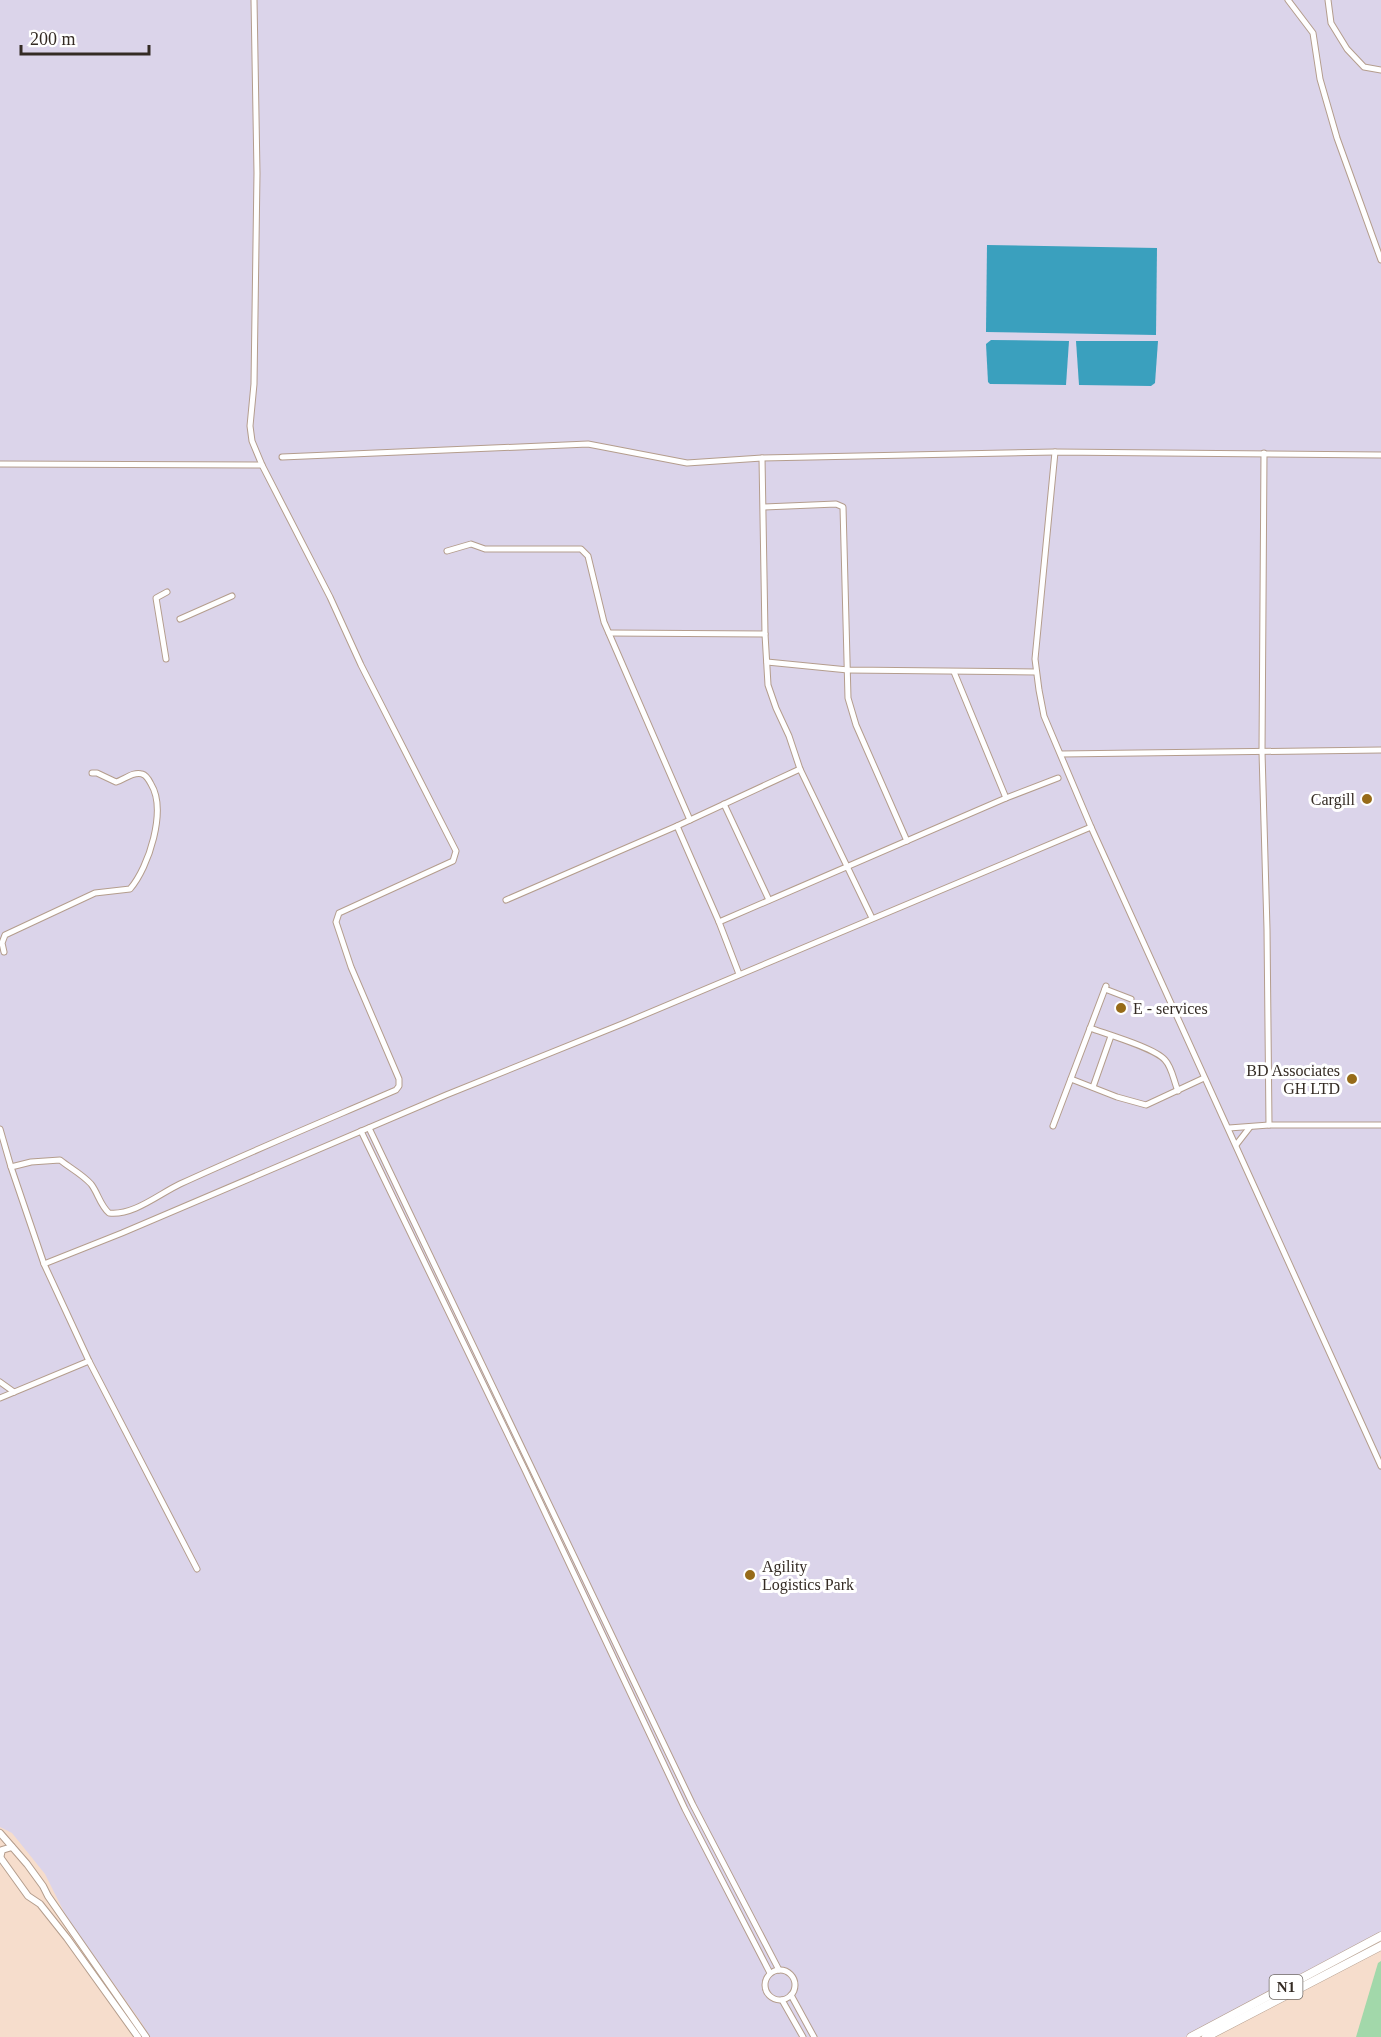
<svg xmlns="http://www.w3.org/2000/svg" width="1381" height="2037" font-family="Georgia,serif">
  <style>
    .industrial { fill: #dbd4ea }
    .green { fill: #a2d8aa }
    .water { fill: #3aa0be }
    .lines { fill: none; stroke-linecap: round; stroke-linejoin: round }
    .minor-casing { stroke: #b49d8d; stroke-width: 7 }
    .major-casing { stroke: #b49d8d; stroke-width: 8 }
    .highway-casing { stroke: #b49d8d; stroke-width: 9 }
    .minor { stroke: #fff; stroke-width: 5 }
    .major { stroke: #fff; stroke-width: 6 }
    .highway { stroke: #fff; stroke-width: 8 }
    .poi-dot { fill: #976b19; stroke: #fff; stroke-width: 2 }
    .labels { text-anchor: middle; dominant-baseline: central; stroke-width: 6; stroke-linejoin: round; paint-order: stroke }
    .shield { fill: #fff; stroke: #716b66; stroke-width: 1.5 }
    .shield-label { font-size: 15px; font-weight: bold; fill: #342b24 }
    .poi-label { font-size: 16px; fill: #342b24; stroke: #fff; text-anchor: end }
  </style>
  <rect width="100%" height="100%" fill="#f6ddcc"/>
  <path class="industrial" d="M0 0H1381V1933L1185 2037H150L141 2022 67 1918 45 1874 12 1833 0 1827Z"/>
  <path class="green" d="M1381 1961V2037H1356L1378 1963Z"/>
  <g class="water">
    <path d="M987 245 1157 248 1156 335 986 332Z"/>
    <path d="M991 340 1069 341 1066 385 990 384 988 382 986 344Z"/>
    <path d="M1076 341H1158L1155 383 1151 386 1079 385Z"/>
  </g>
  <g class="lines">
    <g class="minor-casing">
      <g id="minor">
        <path d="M1288 0 1313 33 1320 79 1337 138 1381 260"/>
        <path d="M1328 0 1331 23 1347 49 1364 67 1381 70"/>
        <path d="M1264 453 1262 752 1267 929 1269 1125"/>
        <path d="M1381 455 1055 452 1035 659 1039 690 1044 716 1091 827 1381 1466"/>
        <path d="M282 457 588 444 687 463 762 458 1055 452"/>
        <path d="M762 458 765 634 768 685 776 708 789 736 800 769 872 918"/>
        <path d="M0 464 262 465"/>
        <path d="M764 507 836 504 843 507 848 698 856 725 907 841"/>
        <path d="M447 551 471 544 485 549H581L588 556 604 622 690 820"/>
        <path d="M180 619 232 596"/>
        <path d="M609 633 765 634"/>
        <path d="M166 659 156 598 167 592"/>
        <path d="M767 662 848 670 1036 672"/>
        <path d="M954 672 1006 798"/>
        <path d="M1061 754 1381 750"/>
        <path d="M724 804 769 900"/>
        <path d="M677 826 719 922 739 974"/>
        <path d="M506 900 677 826 800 769"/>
        <path d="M719 922 1006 798 1058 778"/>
        <path d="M4 952 2 943 5 935 95 893 130 889C149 867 167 810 151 784 149 780 146 775 142 774 133 771 124 780 116 782L97 773H92"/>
        <path d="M1105 989 1131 999"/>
        <path d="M1090 1028C1106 1034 1155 1048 1165 1060 1172 1067 1174 1082 1178 1091"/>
        <path d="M1071 1079 1117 1097 1146 1105 1204 1078"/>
        <path d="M1093 1087 1111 1036"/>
        <path d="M1053 1126 1106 986"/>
        <path d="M369 1128 693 1805 779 1970"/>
        <path d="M1229 1128 1269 1125H1381"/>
        <path d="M0 1129 11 1167 44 1264 89 1361 197 1569"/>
        <path d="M361 1131 524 1468 685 1809 770 1973"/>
        <path d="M1236 1145 1250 1127"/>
        <path d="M11 1167 31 1162 60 1160C70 1168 82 1174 91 1184 98 1193 100 1205 109 1213 133 1216 159 1194 180 1184 252 1151 324 1121 396 1090L399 1086V1079L351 967 336 922 339 913 453 861 456 851 361 665 330 597 262 465 252 441 250 426 254 384 257 173 254 0"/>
        <path d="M44 1264 122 1233 446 1095 627 1022 1091 827"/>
        <path d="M0 1382 14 1392"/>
        <path d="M0 1398 89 1361"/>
        <circle cx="780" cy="1985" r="15"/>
        <path d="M791 1995 814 2037"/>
        <path d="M782 2000 803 2037"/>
      </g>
    </g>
    <g class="major-casing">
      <g id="major">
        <path d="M0 1833 27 1864 43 1886 48 1896 146 2037"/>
        <path d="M0 1857 28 1896 40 1904 67 1938 138 2037"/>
        <path d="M0 1858 2 1850 12 1847"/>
      </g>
    </g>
    <g class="highway-casing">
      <g id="highway">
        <path d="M1191 2037 1381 1936"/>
        <path d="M1206 2037 1381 1946"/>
      </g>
    </g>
    <use href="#minor" class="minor"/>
    <use href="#major" class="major"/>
    <use href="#highway" class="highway"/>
  </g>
  <g class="poi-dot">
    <circle cx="1367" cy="799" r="6"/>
    <circle cx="1121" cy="1008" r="6"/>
    <circle cx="1352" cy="1079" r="6"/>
    <circle cx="750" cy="1575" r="6"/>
  </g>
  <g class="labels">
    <rect class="shield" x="1269.5" y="1975" width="33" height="24" rx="4.5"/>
    <g class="shield-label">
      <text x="1286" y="1987">N1</text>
    </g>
    <g class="poi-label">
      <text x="1355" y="799">Cargill</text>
      <text x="1133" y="1008" text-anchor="start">E - services</text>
      <text x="1340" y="1070">BD Associates<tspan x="1340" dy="18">GH LTD</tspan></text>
      <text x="762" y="1566" text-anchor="start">Agility<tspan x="762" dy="18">Logistics Park</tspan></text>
    </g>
  </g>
  <path d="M21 45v9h128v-9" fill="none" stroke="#342b24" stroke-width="3"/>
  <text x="30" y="45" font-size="18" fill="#342b24" stroke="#ffffff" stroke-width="4.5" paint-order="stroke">200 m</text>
</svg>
